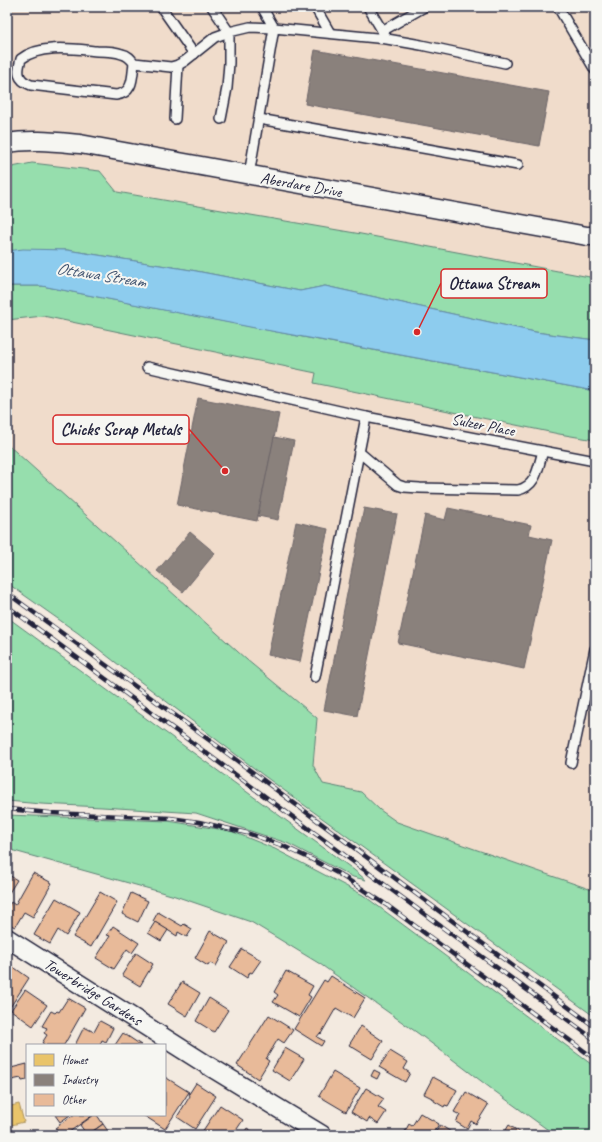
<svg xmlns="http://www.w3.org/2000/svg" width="602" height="1142" font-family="Caveat,sans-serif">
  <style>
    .built { fill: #f0dccb }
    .green { fill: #96dead; stroke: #5c8074 }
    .water { fill: #8dccee; stroke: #6288a6 }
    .homes { fill: #e9c46a; stroke: #ad935c }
    .industry { fill: #8a817c; stroke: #6b6468 }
    .building { fill: #e8ba99; stroke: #22223b }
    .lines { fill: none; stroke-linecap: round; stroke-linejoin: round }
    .lane-casing { stroke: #22223b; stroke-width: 12 }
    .street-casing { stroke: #22223b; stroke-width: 21 }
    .lane { stroke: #f6f6f2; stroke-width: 9 }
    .street { stroke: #f6f6f2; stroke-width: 18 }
    .rail-casing { stroke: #22223b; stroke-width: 4.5 }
    .rail { stroke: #f6f6f2; stroke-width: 3; stroke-dasharray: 9; stroke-linecap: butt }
    .labels { text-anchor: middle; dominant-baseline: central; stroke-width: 4; stroke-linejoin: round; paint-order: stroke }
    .street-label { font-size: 16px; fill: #22223b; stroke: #f6f6f2 }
    .water-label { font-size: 17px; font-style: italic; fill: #425571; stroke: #f6f6f2 }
    .leader { fill: none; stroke: #d62828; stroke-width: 1.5 }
    .callout-dot { fill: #d62828; stroke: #f6f6f2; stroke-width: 1.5 }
    .callout { fill: #f6f6f2; stroke: #d62828; stroke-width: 1.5 }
    .callout-label { font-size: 17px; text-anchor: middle; font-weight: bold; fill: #22223b }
  </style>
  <rect width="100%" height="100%" fill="#f3eae0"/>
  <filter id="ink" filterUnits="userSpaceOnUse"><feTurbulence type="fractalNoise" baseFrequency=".025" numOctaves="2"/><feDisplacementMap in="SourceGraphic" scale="8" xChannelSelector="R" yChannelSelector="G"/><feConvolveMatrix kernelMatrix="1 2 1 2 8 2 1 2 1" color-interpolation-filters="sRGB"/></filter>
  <g filter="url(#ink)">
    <g class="built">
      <path d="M7 7H595V278L117 192 100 171 32 163 7 168Z"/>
      <path d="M43 315 316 373 315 383 559 434 595 440V891L397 822 380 810 361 792 323 784 313 765 317 717 247 660 7 444V320Z"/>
    </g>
    <g class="green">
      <path d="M32 163 100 171 117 192 361 234 595 278V340L535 332 325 286 300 291 191 270 67 250 7 251V168Z"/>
      <path d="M7 286H42L308 338 595 391V440L559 434 314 383 316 373 43 316 7 320Z"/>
      <path d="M7 444 247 660 317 718 313 765 323 784 361 792 380 810 397 822 595 891V1017L263 775 133 676 78 633 7 583Z"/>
      <path d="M7 617 354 870 366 880 353 877 287 843 196 813 102 807 41 804 7 801Z"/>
      <path d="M7 815 168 821 231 831 275 849 363 895 595 1067V1135H555L493 1090 419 1034 320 964 251 922 175 896 7 849Z"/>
    </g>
    <path class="water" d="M23 249 67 250 191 270 300 291 325 286 535 332 595 340V391L255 328 42 286H7V251Z"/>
    <g class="homes">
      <path d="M19 1104 24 1122 7 1126V1107Z"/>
      <path d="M7 1126H9L11 1135H7Z"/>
    </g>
    <g class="industry">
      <path d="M315 50 549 92 539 146 305 104Z"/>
      <path d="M198 398 279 414 257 521 177 505Z"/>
      <path d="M274 437 294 441 278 520 258 516Z"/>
      <path d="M364 508 397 514 357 716 324 710Z"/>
      <path d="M448 508 531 525 529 535 552 540 524 669 398 643 425 515 445 520Z"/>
      <path d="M296 522 328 529 300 662 268 655Z"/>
      <path d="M190 532 215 553 183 592 157 571Z"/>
    </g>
    <g class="building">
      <path d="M33 873 52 883 33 917 24 912 15 927 7 923V909L11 902 15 905Z"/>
      <path d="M7 874 17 880 7 896Z"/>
      <path d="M100 892 117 902 91 947 73 937Z"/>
      <path d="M131 893 148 901 138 922 122 914Z"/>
      <path d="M56 898 80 912 66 936 58 930 50 944 34 935Z"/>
      <path d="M158 912 182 926 184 924 192 929 187 937 178 932 177 936 153 921Z"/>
      <path d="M155 922 168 930 161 941 148 933Z"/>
      <path d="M113 926 139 943 132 953 127 949 114 969 96 958 110 936 107 935Z"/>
      <path d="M210 931 229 942 216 966 210 963 208 966 195 958Z"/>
      <path d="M242 949 261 960 252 973 250 972 247 978 230 967Z"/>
      <path d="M136 953 153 964 140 986 122 975Z"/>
      <path d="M12 966 29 978 9 1009 7 1008V973Z"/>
      <path d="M286 971 313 986 308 995 311 997 299 1017 273 1002 278 995 274 992Z"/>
      <path d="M331 976 365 998 353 1018 336 1008 321 1034 320 1033 317 1037 324 1041 321 1046 294 1029 324 980 327 982Z"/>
      <path d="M182 982 200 993 187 1016 168 1004Z"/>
      <path d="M25 990 47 1005 33 1026 11 1010Z"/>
      <path d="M68 998 85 1008 64 1045H46L42 1043 47 1035 44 1033 47 1028 42 1026 51 1011 55 1013 57 1011 59 1012Z"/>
      <path d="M209 998 228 1010 214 1032 196 1021Z"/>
      <path d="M269 1015 293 1030 284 1043 278 1039 266 1059 269 1061 258 1079 237 1065Z"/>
      <path d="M100 1021 113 1028 106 1042 102 1040 100 1045H75L84 1027 94 1032Z"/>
      <path d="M361 1026 383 1041 372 1059 349 1045Z"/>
      <path d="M123 1033 141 1045H115Z"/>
      <path d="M285 1048 304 1059 290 1081 272 1070Z"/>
      <path d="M390 1051 408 1062 404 1069 410 1073 405 1082 379 1067Z"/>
      <path d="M27 1064V1080L22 1081 21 1078 7 1081V1069Z"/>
      <path d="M374 1070 380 1073 377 1079 371 1076Z"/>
      <path d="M333 1072 360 1088 346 1112 319 1096Z"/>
      <path d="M165 1077 189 1092 165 1129 143 1115H165Z"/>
      <path d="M433 1077 457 1090 448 1106 445 1105 444 1107 434 1101V1099L424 1094Z"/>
      <path d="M196 1083 216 1096 195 1129 177 1117 190 1096 189 1094Z"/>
      <path d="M366 1088 384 1099 378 1107 386 1112 378 1124 369 1118 367 1122 351 1112Z"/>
      <path d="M466 1092 488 1105 476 1124 471 1121 467 1129 456 1122 460 1115 454 1112Z"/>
      <path d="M220 1105 243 1120 233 1135H200Z"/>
      <path d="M420 1113 439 1124 432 1135H403L409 1124 412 1126Z"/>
      <path d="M55 1115H70L60 1122Z"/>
      <path d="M73 1115H93L65 1135H60L55 1128Z"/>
      <path d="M94 1115H97L103 1124 87 1135 80 1125Z"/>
      <path d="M103 1124 110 1134 108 1135H88Z"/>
      <path d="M440 1125 456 1135H434Z"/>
      <path d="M509 1125 524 1135H503Z"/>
      <path d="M247 1128 258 1135H243Z"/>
    </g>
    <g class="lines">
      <g class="lane-casing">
        <g id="lane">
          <path d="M161 7 194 54"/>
          <path d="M212 7 229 32V63L227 88 221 119"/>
          <path d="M315 7 330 33"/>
          <path d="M368 7 386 37"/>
          <path d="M558 7 595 70"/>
          <path d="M382 31 424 7"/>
          <path d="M134 63C132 77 134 93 116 95L31 85C17 80 17 72 21 59 40 44 74 49 97 51 105 51 115 51 122 54 128 55 131 59 134 63L171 67 178 65 185 61 215 37 229 32 250 27 274 28 262 7"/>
          <path d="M175 119 178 65"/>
          <path d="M259 119 518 165"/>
          <path d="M249 175 274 28 387 39 421 45 505 63"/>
          <path d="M147 367 366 417 595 461"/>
          <path d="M359 452 398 485 404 487 420 488 518 490C537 486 538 467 543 451"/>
          <path d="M315 677 366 417"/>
          <path d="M571 763 595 649"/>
        </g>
      </g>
      <g class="street-casing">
        <g id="street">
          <path d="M7 143C31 139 56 142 80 144L587 236H595"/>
          <path d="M7 938 204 1063 322 1135"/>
        </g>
      </g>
      <use href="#lane" class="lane"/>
      <use href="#street" class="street"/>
      <g class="rail-casing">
        <g id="rail">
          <path d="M7 593 220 748 595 1027"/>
          <path d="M7 606 595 1040"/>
          <path d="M7 809 50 813 170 818 199 822 247 833 281 845 311 859 339 874 388 906 595 1059"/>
        </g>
      </g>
      <use href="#rail" class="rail"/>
    </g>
  </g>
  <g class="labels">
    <g class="street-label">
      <text transform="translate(301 185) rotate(10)">Aberdare Drive</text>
      <text transform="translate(483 425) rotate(11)">Sulzer Place</text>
      <text transform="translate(93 992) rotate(32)">Towerbridge Gardens</text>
    </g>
    <g class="water-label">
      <text transform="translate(101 275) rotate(9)">Ottawa Stream</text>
    </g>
  </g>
  <path class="leader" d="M417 332L441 283M225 471L189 429"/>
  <g class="callout-dot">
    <circle cx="417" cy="332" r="4"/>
    <circle cx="225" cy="471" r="4"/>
  </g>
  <g class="callout">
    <rect x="441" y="269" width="106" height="29" rx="4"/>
    <rect x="53" y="415" width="136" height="29" rx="4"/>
  </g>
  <g class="callout-label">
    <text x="494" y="289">Ottawa Stream</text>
    <text x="121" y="435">Chicks Scrap Metals</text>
  </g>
  <rect width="602" height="1142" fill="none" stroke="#f6f6f2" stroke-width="24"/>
  <rect x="12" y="12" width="578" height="1118" fill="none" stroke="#22223b" stroke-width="1.5" filter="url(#ink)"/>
  <rect x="26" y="1044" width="140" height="72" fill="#f6f6f2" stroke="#a1a1a9"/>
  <rect x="34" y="1054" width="20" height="12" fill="#e9c46a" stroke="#a1a1a9"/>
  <text x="62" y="1064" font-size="12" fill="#22223b">Homes</text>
  <rect x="34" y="1074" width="20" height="12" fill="#8a817c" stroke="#a1a1a9"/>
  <text x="62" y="1084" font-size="12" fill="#22223b">Industry</text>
  <rect x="34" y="1094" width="20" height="12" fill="#e8ba99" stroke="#a1a1a9"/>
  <text x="62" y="1104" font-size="12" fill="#22223b">Other</text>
</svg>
